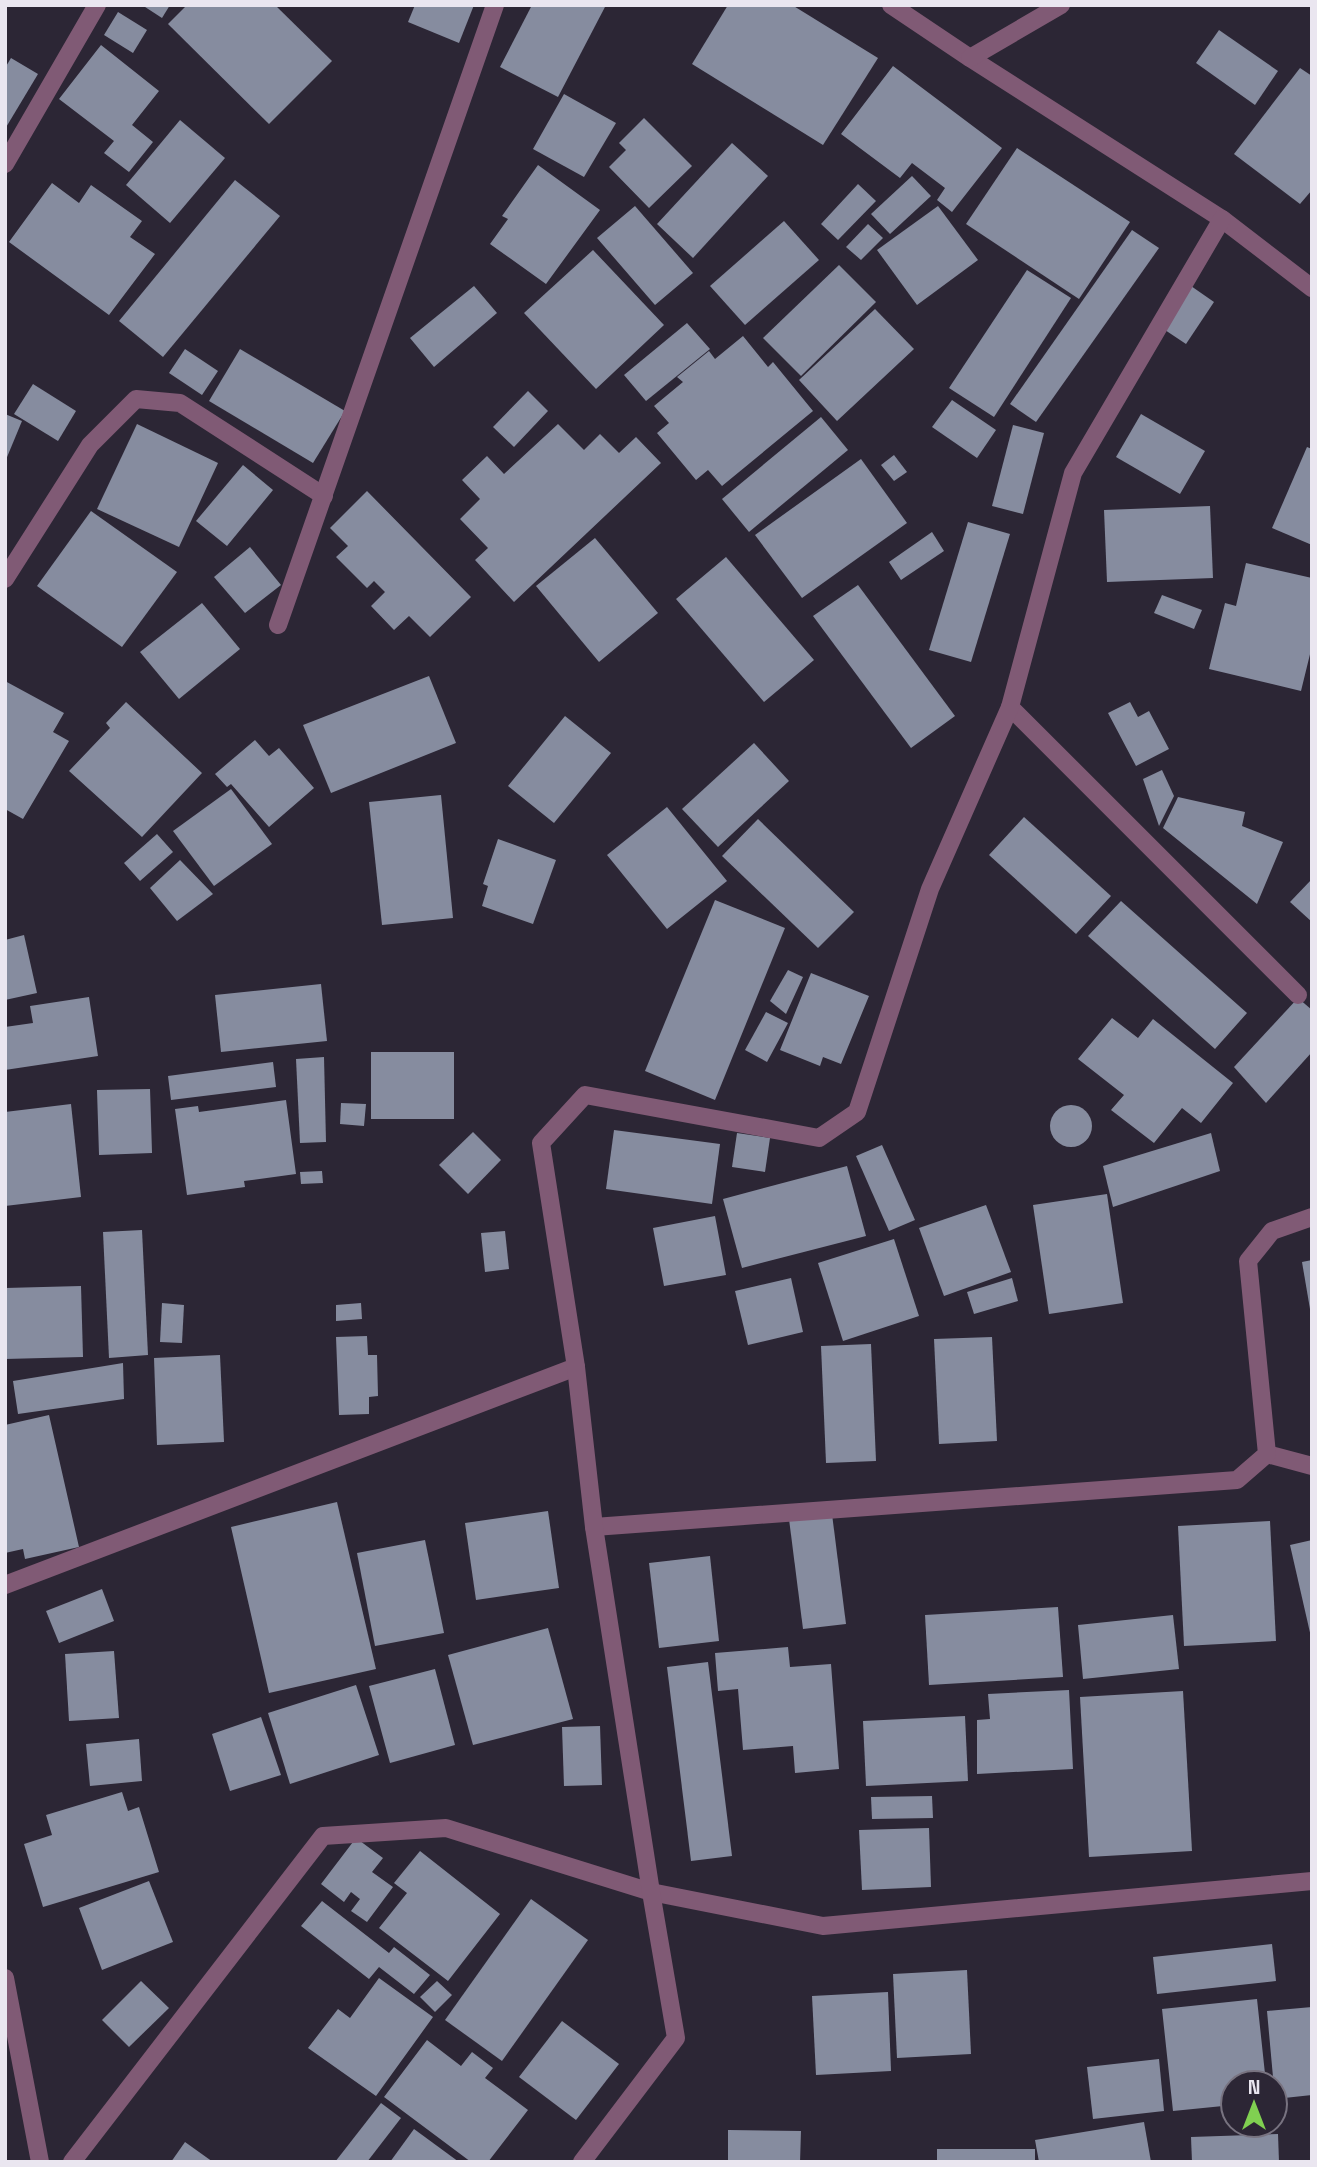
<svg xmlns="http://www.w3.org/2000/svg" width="1317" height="2167" font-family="'Space Grotesk',sans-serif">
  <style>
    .building { fill: #868c9f }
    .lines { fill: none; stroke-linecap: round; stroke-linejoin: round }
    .service { stroke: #805a75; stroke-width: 18 }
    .minor { stroke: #805a75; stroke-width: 18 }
  </style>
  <rect width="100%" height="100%" fill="#2c2635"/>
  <g class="building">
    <path d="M142 5H170L162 18Z"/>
    <path d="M187 5H275L332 61 269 124 168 24Z"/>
    <path d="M415 5H474L459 43 408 22Z"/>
    <path d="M532 5H606L558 97 500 67Z"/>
    <path d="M728 5H792L878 58 823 145 692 64Z"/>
    <path d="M118 12 147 30 133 53 104 35Z"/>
    <path d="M1219 30 1278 71 1255 105 1196 63Z"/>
    <path d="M101 45 159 91 132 125 153 142 129 172 104 153 114 141 59 99Z"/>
    <path d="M11 58 38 74 5 129V68Z"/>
    <path d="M893 66 1002 148 952 212 937 200 945 188 912 163 900 178 841 134Z"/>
    <path d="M1300 68 1312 76V190L1300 204 1234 154Z"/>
    <path d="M564 94 616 123 584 177 533 149Z"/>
    <path d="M644 118 692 166 649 208 609 167 626 150 619 143Z"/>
    <path d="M180 120 225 158 170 223 126 185Z"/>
    <path d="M732 143 768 176 693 258 657 224Z"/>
    <path d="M1017 148 1130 222 1079 299 966 224Z"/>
    <path d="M538 165 600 210 546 284 490 244 508 219 502 216Z"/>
    <path d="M912 176 931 196 890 234 871 214Z"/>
    <path d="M235 180 280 216 163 357 119 321Z"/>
    <path d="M52 183 79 203 91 185 142 221 130 237 155 254 109 315 9 242Z"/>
    <path d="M858 184 876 201 838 240 821 224Z"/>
    <path d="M635 206 693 273 655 305 597 238Z"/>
    <path d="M938 206 978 260 917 305 877 250Z"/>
    <path d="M784 221 819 260 745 325 710 286Z"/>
    <path d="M868 224 883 238 861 260 846 247Z"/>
    <path d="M1132 230 1159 248 1036 422 1010 404Z"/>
    <path d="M593 250 664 325 596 389 524 313Z"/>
    <path d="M839 265 876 302 801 376 763 338Z"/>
    <path d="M1027 270 1071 298 994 417 949 388Z"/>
    <path d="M474 286 497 313 434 367 410 338Z"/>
    <path d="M1191 286 1214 302 1186 344 1162 328Z"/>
    <path d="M875 309 914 349 837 421 799 380Z"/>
    <path d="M687 323 710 349 646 401 624 375Z"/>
    <path d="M743 336 768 367 773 362 813 411 722 486 708 470 696 480 657 433 669 423 654 406 683 382 677 377 709 351 715 359Z"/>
    <path d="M185 349 218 371 202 395 169 373Z"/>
    <path d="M240 349 345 411 313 463 209 401Z"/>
    <path d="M33 384 76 411 58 441 14 414Z"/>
    <path d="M528 391 548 411 514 447 493 427Z"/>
    <path d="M952 400 996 430 977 458 932 427Z"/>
    <path d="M5 414 22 421 5 462Z"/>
    <path d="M1141 414 1205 451 1180 494 1116 457Z"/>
    <path d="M821 417 848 450 749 532 722 499Z"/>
    <path d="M137 424 218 463 179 547 97 509Z"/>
    <path d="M558 424 584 450 600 434 619 453 636 437 661 463 514 602 475 560 488 548 460 519 480 499 462 480 487 456 504 474Z"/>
    <path d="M1013 425 1044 433 1023 514 992 506Z"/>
    <path d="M1307 447 1312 449V545L1272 528Z"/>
    <path d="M894 455 907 472 894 481 881 465Z"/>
    <path d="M861 459 907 523 802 598 755 535Z"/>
    <path d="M243 465 273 490 227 546 196 521Z"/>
    <path d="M367 491 471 597 430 637 409 616 394 630 371 606 385 592 374 581 367 588 336 557 348 546 330 528Z"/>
    <path d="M1210 506 1213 578 1107 582 1104 510Z"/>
    <path d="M91 511 177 572 122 647 37 586Z"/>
    <path d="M968 522 1010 534 971 662 929 650Z"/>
    <path d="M932 532 944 551 901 580 889 562Z"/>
    <path d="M595 538 658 613 599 662 536 586Z"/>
    <path d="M250 547 281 585 245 613 214 577Z"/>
    <path d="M726 557 814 660 764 702 676 599Z"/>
    <path d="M1246 563 1312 578V646L1301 691 1209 669 1225 603 1236 606Z"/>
    <path d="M858 585 955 716 911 748 813 616Z"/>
    <path d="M1162 595 1202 610 1194 629 1154 613Z"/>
    <path d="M202 603 240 649 179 699 140 652Z"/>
    <path d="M429 676 456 743 331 793 303 725Z"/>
    <path d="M5 681 64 713 53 732 69 741 23 819 5 809Z"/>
    <path d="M126 702 202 773 142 837 69 771 110 728 106 723Z"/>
    <path d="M1130 702 1138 717 1149 711 1169 749 1136 766 1108 713Z"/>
    <path d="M565 716 611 753 554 823 508 786Z"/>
    <path d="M255 740 269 756 279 748 314 788 269 827 231 784 227 787 215 774Z"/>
    <path d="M754 743 789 781 718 847 682 809Z"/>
    <path d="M1162 770 1174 796 1159 826 1143 779Z"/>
    <path d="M231 789 272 844 214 886 173 831Z"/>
    <path d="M441 795 453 918 382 925 369 802Z"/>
    <path d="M1178 797 1245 812 1242 826 1283 842 1257 904 1163 828Z"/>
    <path d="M667 807 727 881 667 929 607 855Z"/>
    <path d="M1024 817 1111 896 1076 934 989 855Z"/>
    <path d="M758 819 854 912 818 948 722 856Z"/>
    <path d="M157 834 173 852 140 881 124 863Z"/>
    <path d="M498 839 556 860 533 924 482 906 488 886 483 884Z"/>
    <path d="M180 860 213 894 177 921 150 888Z"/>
    <path d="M1312 879V922L1290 902Z"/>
    <path d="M715 900 785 928 715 1100 645 1071Z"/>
    <path d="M1121 901 1247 1013 1215 1049 1088 936Z"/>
    <path d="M24 935 37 993 5 1000V940Z"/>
    <path d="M788 970 803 977 786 1014 770 1001Z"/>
    <path d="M811 973 869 996 841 1064 823 1057 820 1066 780 1050Z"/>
    <path d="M321 984 327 1041 221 1052 215 995Z"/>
    <path d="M89 997 98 1056 5 1070V1027L33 1023 30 1006Z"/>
    <path d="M1298 998 1312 1010V1052L1266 1103 1234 1067Z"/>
    <path d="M766 1012 788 1023 767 1062 745 1050Z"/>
    <path d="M1112 1018 1138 1038 1153 1019 1233 1083 1201 1123 1182 1108 1154 1143 1111 1110 1124 1095 1078 1059Z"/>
    <rect x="371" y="1052" width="83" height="67"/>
    <path d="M324 1057 326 1142 300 1143 296 1059Z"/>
    <path d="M273 1062 276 1087 171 1100 168 1076Z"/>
    <path d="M150 1089 152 1153 99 1155 97 1090Z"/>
    <path d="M286 1100 296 1174 244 1181 245 1187 187 1195 175 1109 198 1106 199 1112Z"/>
    <path d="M341 1103 366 1104 364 1126 340 1124Z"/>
    <path d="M71 1104 81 1197 5 1206V1112Z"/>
    <circle cx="1071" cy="1126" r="21"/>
    <path d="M614 1130 720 1144 712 1204 606 1189Z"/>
    <path d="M473 1132 501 1160 468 1194 439 1165Z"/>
    <path d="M737 1133 770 1138 765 1172 732 1167Z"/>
    <path d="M1211 1133 1220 1171 1113 1207 1103 1166Z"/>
    <path d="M882 1145 915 1220 889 1231 856 1156Z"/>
    <path d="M847 1166 866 1236 742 1268 723 1199Z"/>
    <path d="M322 1171 323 1183 301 1184 300 1172Z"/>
    <path d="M1107 1194 1123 1303 1049 1314 1033 1205Z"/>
    <path d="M986 1205 1011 1272 944 1296 919 1228Z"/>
    <path d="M715 1216 726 1275 664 1286 653 1228Z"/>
    <path d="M142 1230 148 1355 109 1358 103 1232Z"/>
    <path d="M505 1231 509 1269 485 1272 481 1233Z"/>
    <path d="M894 1239 919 1316 843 1341 818 1263Z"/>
    <path d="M1312 1260V1309H1310L1302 1262Z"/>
    <path d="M791 1278 803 1332 748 1345 735 1291Z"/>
    <path d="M1012 1278 1018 1301 974 1314 967 1292Z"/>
    <path d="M81 1286 83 1357 5 1359V1288Z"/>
    <path d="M162 1303 184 1305 182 1343 160 1342Z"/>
    <path d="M361 1303 362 1319 336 1321V1305Z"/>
    <path d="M367 1336 368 1355H377L378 1396 369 1397V1414L339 1415 336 1337Z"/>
    <path d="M992 1337 997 1441 939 1444 934 1339Z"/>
    <path d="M871 1344 876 1461 826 1463 821 1346Z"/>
    <path d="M220 1355 224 1442 157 1445 154 1358Z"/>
    <path d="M123 1363 124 1399 18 1414 13 1381Z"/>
    <path d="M49 1415 79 1547 25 1559 23 1549 5 1553V1425Z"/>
    <path d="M337 1502 376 1669 269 1693 231 1527Z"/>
    <path d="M548 1511 559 1588 476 1600 465 1523Z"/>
    <path d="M832 1514 846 1624 803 1629 789 1519Z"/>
    <path d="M1270 1521 1276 1641 1184 1646 1178 1526Z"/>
    <path d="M425 1540 444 1633 375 1646 357 1553Z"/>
    <path d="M1312 1540V1636L1311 1637 1290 1545Z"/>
    <path d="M710 1556 719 1641 659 1648 649 1563Z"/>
    <path d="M102 1589 114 1621 59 1643 46 1611Z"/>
    <path d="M1058 1607 1063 1677 929 1685 925 1615Z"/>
    <path d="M1173 1615 1179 1669 1083 1679 1078 1625Z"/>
    <path d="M548 1628 573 1719 473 1745 448 1655Z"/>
    <path d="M788 1647 790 1667 831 1664 839 1769 795 1773 793 1746 743 1750 738 1689 718 1691 715 1653Z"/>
    <path d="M114 1651 119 1718 69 1721 65 1654Z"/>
    <path d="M708 1662 732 1856 691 1861 667 1667Z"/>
    <path d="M435 1669 455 1745 390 1763 369 1686Z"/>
    <path d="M356 1685 379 1755 290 1784 268 1713Z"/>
    <path d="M1069 1690 1073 1769 977 1774V1720L990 1719 988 1694Z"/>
    <path d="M1183 1691 1192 1851 1089 1857 1080 1697Z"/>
    <path d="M965 1716 968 1781 866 1786 863 1721Z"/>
    <path d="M261 1717 281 1775 230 1791 212 1734Z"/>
    <path d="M600 1726 602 1785 564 1786 562 1727Z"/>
    <path d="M139 1739 142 1781 90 1786 86 1744Z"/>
    <path d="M122 1792 128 1811 139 1807 159 1872 43 1907 24 1844 52 1835 46 1815Z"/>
    <path d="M932 1796 933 1818 872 1819 871 1797Z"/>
    <path d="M929 1828 931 1887 862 1890 859 1830Z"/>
    <path d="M356 1838 383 1858 372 1872 393 1887 367 1922 351 1911 360 1899 351 1892 344 1902 321 1884Z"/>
    <path d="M420 1851 500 1914 448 1981 379 1928 407 1893 394 1883Z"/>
    <path d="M149 1881 173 1942 102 1970 79 1908Z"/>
    <path d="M531 1899 588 1940 502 2061 445 2020Z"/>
    <path d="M322 1901 389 1953 394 1947 430 1975 414 1994 379 1967 369 1979 301 1926Z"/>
    <path d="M1272 1944 1276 1981 1157 1994 1153 1957Z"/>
    <path d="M967 1970 971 2054 897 2058 893 1974Z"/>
    <path d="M379 1978 433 2017 376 2096 308 2048 338 2009 350 2018Z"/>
    <path d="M141 1981 169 2008 129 2047 102 2020Z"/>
    <path d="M437 1981 452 1995 435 2012 420 1997Z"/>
    <path d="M888 1992 891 2071 816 2075 812 1996Z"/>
    <path d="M1257 1999 1266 2083H1233V2105L1173 2111 1162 2009Z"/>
    <path d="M1312 2007V2095L1275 2099 1267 2011Z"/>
    <path d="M562 2021 619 2064 576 2120 519 2077Z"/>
    <path d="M427 2040 461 2066 472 2052 493 2068 485 2078 528 2110 488 2162H471L384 2097Z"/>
    <path d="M1159 2059 1164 2111 1093 2119 1087 2067Z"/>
    <path d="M381 2103 401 2118 367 2162H335Z"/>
    <path d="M1144 2122 1151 2162H1039L1035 2140Z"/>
    <path d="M414 2129 459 2162H390Z"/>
    <path d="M728 2130 801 2131 800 2162H728Z"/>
    <path d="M1278 2134 1279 2162H1192L1191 2137Z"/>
    <path d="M185 2142 213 2162H171Z"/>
    <rect x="937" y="2149" width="98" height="13"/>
  </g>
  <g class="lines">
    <g class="service">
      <path d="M5 579 90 445 136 399 180 403 324 496"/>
      <path d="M1267 1454 1312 1466"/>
    </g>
    <g class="minor">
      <path d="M891 5 970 58 1222 219 1312 288"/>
      <path d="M970 58 1061 5"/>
      <path d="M5 164 97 5"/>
      <path d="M278 625 495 5"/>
      <path d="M1010 707 1298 995"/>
      <path d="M594 1527 1237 1480 1267 1454 1248 1261 1272 1231 1312 1217"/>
      <path d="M5 1585 576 1367"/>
      <path d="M5 1978 40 2162"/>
      <path d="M72 2162 323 1836 446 1828 651 1892 823 1926 1312 1881"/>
      <path d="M582 2162 676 2038 651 1892 594 1527 576 1367 541 1143 585 1095 819 1138 857 1112 930 889 1010 707 1073 473 1222 219"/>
    </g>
  </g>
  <rect width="1317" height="2167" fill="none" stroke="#eae6f0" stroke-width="14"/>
  <g transform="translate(1254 2104)"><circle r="33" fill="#2c2635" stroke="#787380" stroke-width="2"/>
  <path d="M0-5L12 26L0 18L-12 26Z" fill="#80d051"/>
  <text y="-10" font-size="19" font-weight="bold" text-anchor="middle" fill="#eae6f0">N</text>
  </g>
</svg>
